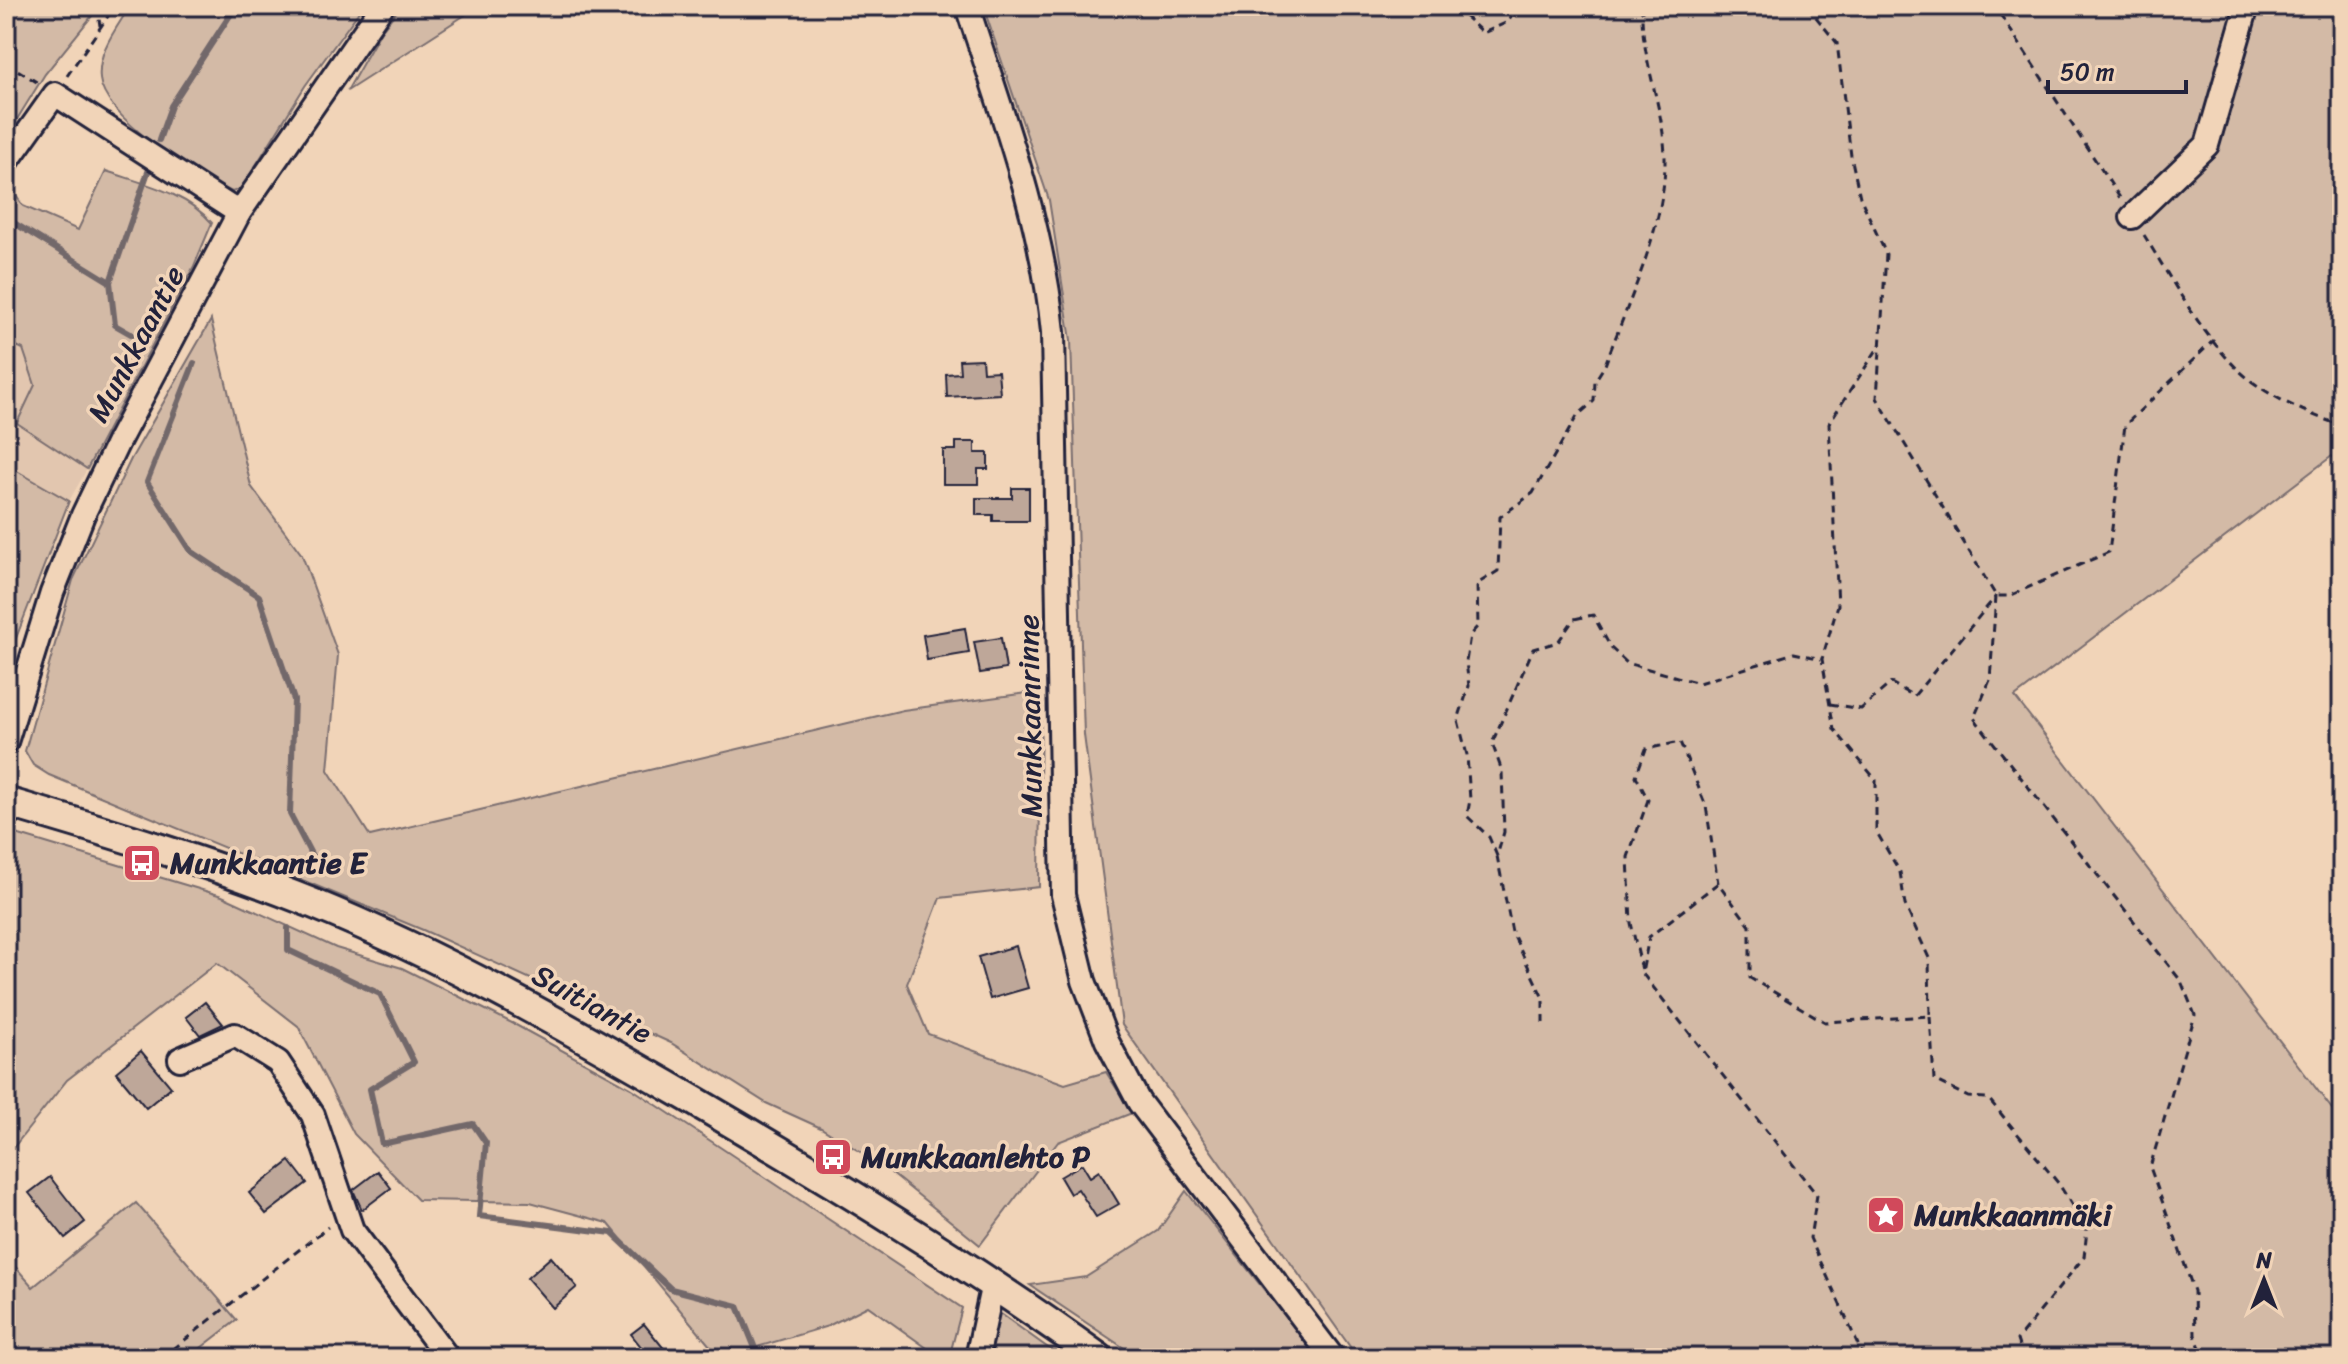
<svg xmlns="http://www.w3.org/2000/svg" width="2348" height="1364" font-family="Sriracha,sans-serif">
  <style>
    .built { fill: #e2c6af }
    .green { fill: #d3baa6; stroke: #7a6e70; stroke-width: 2 }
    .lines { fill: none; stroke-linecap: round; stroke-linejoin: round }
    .stream { stroke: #72676b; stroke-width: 6 }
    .building { fill: #bea799; stroke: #22223b; stroke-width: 2 }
    .minor-casing { stroke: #22223b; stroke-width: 28 }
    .major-casing { stroke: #22223b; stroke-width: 34 }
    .path { stroke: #22223b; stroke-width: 3; stroke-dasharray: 8 6; stroke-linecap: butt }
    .minor { stroke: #f1d4b8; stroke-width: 22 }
    .major { stroke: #f1d4b8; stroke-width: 28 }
    .labels { text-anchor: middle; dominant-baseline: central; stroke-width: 7; stroke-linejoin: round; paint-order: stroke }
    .street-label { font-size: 30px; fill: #22223b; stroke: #f1d4b8 }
    .poi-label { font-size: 30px; font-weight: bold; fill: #22223b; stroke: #f1d4b8; text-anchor: start }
  </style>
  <rect width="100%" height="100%" fill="#f1d4b8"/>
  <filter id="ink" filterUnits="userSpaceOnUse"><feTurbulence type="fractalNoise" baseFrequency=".0125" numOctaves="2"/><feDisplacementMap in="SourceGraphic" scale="16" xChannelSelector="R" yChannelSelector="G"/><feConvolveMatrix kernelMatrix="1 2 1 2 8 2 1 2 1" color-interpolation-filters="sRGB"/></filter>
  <g filter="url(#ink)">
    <path class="built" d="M6 341 23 349 35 385 17 423 87 469 69 501 17 471 6 485Z"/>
    <g class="green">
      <path d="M6 6H100L45 74 6 137Z"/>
      <path d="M130 6H363L305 86 248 178 240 189 232 192C198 176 104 119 100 79 97 51 117 28 130 6Z"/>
      <path d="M401 6H479L347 91 381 31Z"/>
      <path d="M983 6H2342V465L2332 456 2015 697 2342 1122V1358H1358L1122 1025 1084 735 1071 340 1049 200Z"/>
      <path d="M106 171C144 184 185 192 212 223L194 266 87 469 17 423 35 385 23 349 6 341V181L23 206 78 230Z"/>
      <path d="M211 320 251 486 302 555 338 655 328 770 370 836 903 710 1041 691 1039 887 940 898 907 984 928 1034 1065 1084 1106 1072 1132 1113 1058 1142 980 1245 880 1164 821 1128 766 1103 671 1043 423 930 49 775 33 765 25 751 73 580 131 459Z"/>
      <path d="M17 471 69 501 6 664V485Z"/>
      <path d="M6 831 222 896 336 948 402 968 514 1024 631 1088 962 1308 949 1358H941L868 1306 828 1326 720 1358 608 1223 530 1202 418 1200 354 1134 298 1026 217 963 67 1080 6 1157Z"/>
      <path d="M1186 1191 1318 1358H1139L1030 1285 1086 1277 1158 1231Z"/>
      <path d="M136 1203 237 1320 188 1358H6V1256L33 1287Z"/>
      <path d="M997 1311 1062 1358H989Z"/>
    </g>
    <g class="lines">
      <g class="stream">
        <path d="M159 140 171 106 236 6"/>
        <path d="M6 218 110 282"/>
        <path d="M136 337 115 325 110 282 149 169"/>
        <path d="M194 363 147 482 191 551 259 596 294 700 290 814 312 856"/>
        <path d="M288 928V950L380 994 414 1062 370 1089 382 1144 473 1124 486 1143 479 1216 612 1233 671 1289 738 1306 759 1358"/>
      </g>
    </g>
    <g class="building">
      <path d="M982 359 983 372 998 371 1000 394 947 397 946 374 960 373 959 360Z"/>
      <path d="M956 442H975V453H988V469H978V484H943V450H956Z"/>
      <path d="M1012 488H1029V521H993V515H976V498H1012Z"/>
      <path d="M965 628 969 653 927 660 923 635Z"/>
      <path d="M1001 638 1006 669 980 673 974 642Z"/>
      <path d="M1016 946 1028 988 990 999 978 957Z"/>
      <path d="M205 1002 223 1024 200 1035 186 1017Z"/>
      <path d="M141 1051 171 1087 146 1108 116 1072Z"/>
      <path d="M290 1161 307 1183 266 1214 249 1193Z"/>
      <path d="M1082 1164 1090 1177 1099 1171 1119 1204 1096 1217 1078 1189 1070 1194 1060 1177Z"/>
      <path d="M378 1171 391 1188 362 1210 353 1190Z"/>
      <path d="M50 1177 85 1222 65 1238 29 1193Z"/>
      <path d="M551 1257 577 1287 553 1308 527 1278Z"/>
      <path d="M644 1324 666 1351 657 1358H650L631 1334Z"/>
    </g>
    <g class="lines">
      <g class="minor-casing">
        <g id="minor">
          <path d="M967 6C1002 114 1042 219 1053 332L1063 895 1084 981 1107 1041 1139 1102 1333 1358"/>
          <path d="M6 163 55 94 239 213"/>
          <path d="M2132 217 2207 145 2247 6"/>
          <path d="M6 742 52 593 83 515 118 442 239 213 382 6"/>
          <path d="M180 1059 235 1035 278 1062 313 1115 352 1230 448 1358"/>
          <path d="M977 1358 992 1288"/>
        </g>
      </g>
      <g class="major-casing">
        <path id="major" d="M6 802C109 832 212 863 312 903 442 956 565 1026 686 1096 827 1178 967 1263 1099 1358"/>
      </g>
      <g class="path">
        <path d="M97 6 100 26"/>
        <path d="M1454 6 1483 33 1508 22 1518 6"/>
        <path d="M1807 6 1837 43 1851 156 1860 197 1886 254 1877 398 1996 596H2009L2109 552 2125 425 2214 340"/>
        <path d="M1990 6 2002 17 2122 201"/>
        <path d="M6 63 40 84"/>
        <path d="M67 76 115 6"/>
        <path d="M2144 235C2172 280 2210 351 2254 383 2280 402 2312 415 2342 426"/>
        <path d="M1996 596 1990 680 1974 718 2181 981 2195 1015 2150 1167 2194 1291 2195 1335 2204 1358"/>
        <path d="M1830 704 1861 709 1891 683 1914 696 1996 596"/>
        <path d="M1497 856 1489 837 1467 816 1470 800 1467 755 1458 720 1469 686 1466 662 1470 635 1478 626 1477 584 1498 571 1500 517 1533 493 1577 416 1594 401 1595 381 1605 365C1627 305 1664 229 1665 164 1666 110 1640 60 1642 6"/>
        <path d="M1642 970 1631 923 1628 857 1648 800 1636 776 1646 749 1680 742 1706 806 1718 883"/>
        <path d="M1930 1016 1934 1080 1968 1097 1988 1098 2059 1184 2087 1230 2084 1257 2017 1340 2023 1358"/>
        <path d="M1543 1023V998L1512 932 1497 856 1504 832 1502 771 1492 743 1533 649 1558 642 1574 619 1593 615 1611 648 1627 663 1699 683 1794 653 1822 659"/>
        <path d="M162 1358 328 1227"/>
        <path d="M1864 1358 1810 1238 1817 1195 1642 973 1649 937 1718 883 1750 926V978L1825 1022 1930 1016 1929 958 1905 905 1900 872 1876 831V780L1834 729 1822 659 1838 605 1829 423 1880 345"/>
      </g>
      <use href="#minor" class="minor"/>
      <use href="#major" class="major"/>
    </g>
  </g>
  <defs>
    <g id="bus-square" transform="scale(2)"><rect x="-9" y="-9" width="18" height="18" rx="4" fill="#d1495b" stroke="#f1d4b8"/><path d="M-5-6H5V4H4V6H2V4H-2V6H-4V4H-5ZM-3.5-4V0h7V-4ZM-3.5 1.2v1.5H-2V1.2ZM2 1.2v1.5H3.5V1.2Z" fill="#fff"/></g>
    <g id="sight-square" transform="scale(2)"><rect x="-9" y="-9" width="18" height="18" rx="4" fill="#d1495b" stroke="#f1d4b8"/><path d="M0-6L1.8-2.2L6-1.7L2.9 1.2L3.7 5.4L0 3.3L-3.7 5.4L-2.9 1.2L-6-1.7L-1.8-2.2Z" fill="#fff"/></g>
  </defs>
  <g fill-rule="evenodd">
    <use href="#bus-square" x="142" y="863"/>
    <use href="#bus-square" x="833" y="1157"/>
    <use href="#sight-square" x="1886" y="1215"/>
  </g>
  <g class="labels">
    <g class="street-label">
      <text transform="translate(136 344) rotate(-62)">Munkkaantie</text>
      <text transform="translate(1030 716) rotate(-91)">Munkkaanrinne</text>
      <text transform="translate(592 1004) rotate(29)">Suitiantie</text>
    </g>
    <g class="poi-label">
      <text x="170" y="863">Munkkaantie E</text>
      <text x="861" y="1157">Munkkaanlehto P</text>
      <text x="1914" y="1215">Munkkaanmäki</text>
    </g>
  </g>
  <rect width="2348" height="1364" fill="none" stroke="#f1d4b8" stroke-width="32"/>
  <rect x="16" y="16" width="2316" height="1332" fill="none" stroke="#22223b" stroke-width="3" filter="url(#ink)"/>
  <g transform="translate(2264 1280)" stroke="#f1d4b8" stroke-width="6" paint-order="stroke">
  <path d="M0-6L14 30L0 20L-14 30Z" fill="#22223b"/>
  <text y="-12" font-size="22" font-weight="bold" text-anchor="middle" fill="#22223b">N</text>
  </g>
  <path d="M2048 80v12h138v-12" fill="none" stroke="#22223b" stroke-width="4"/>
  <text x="2060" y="80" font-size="24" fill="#22223b" stroke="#f1d4b8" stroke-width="6" paint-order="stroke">50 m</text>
</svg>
